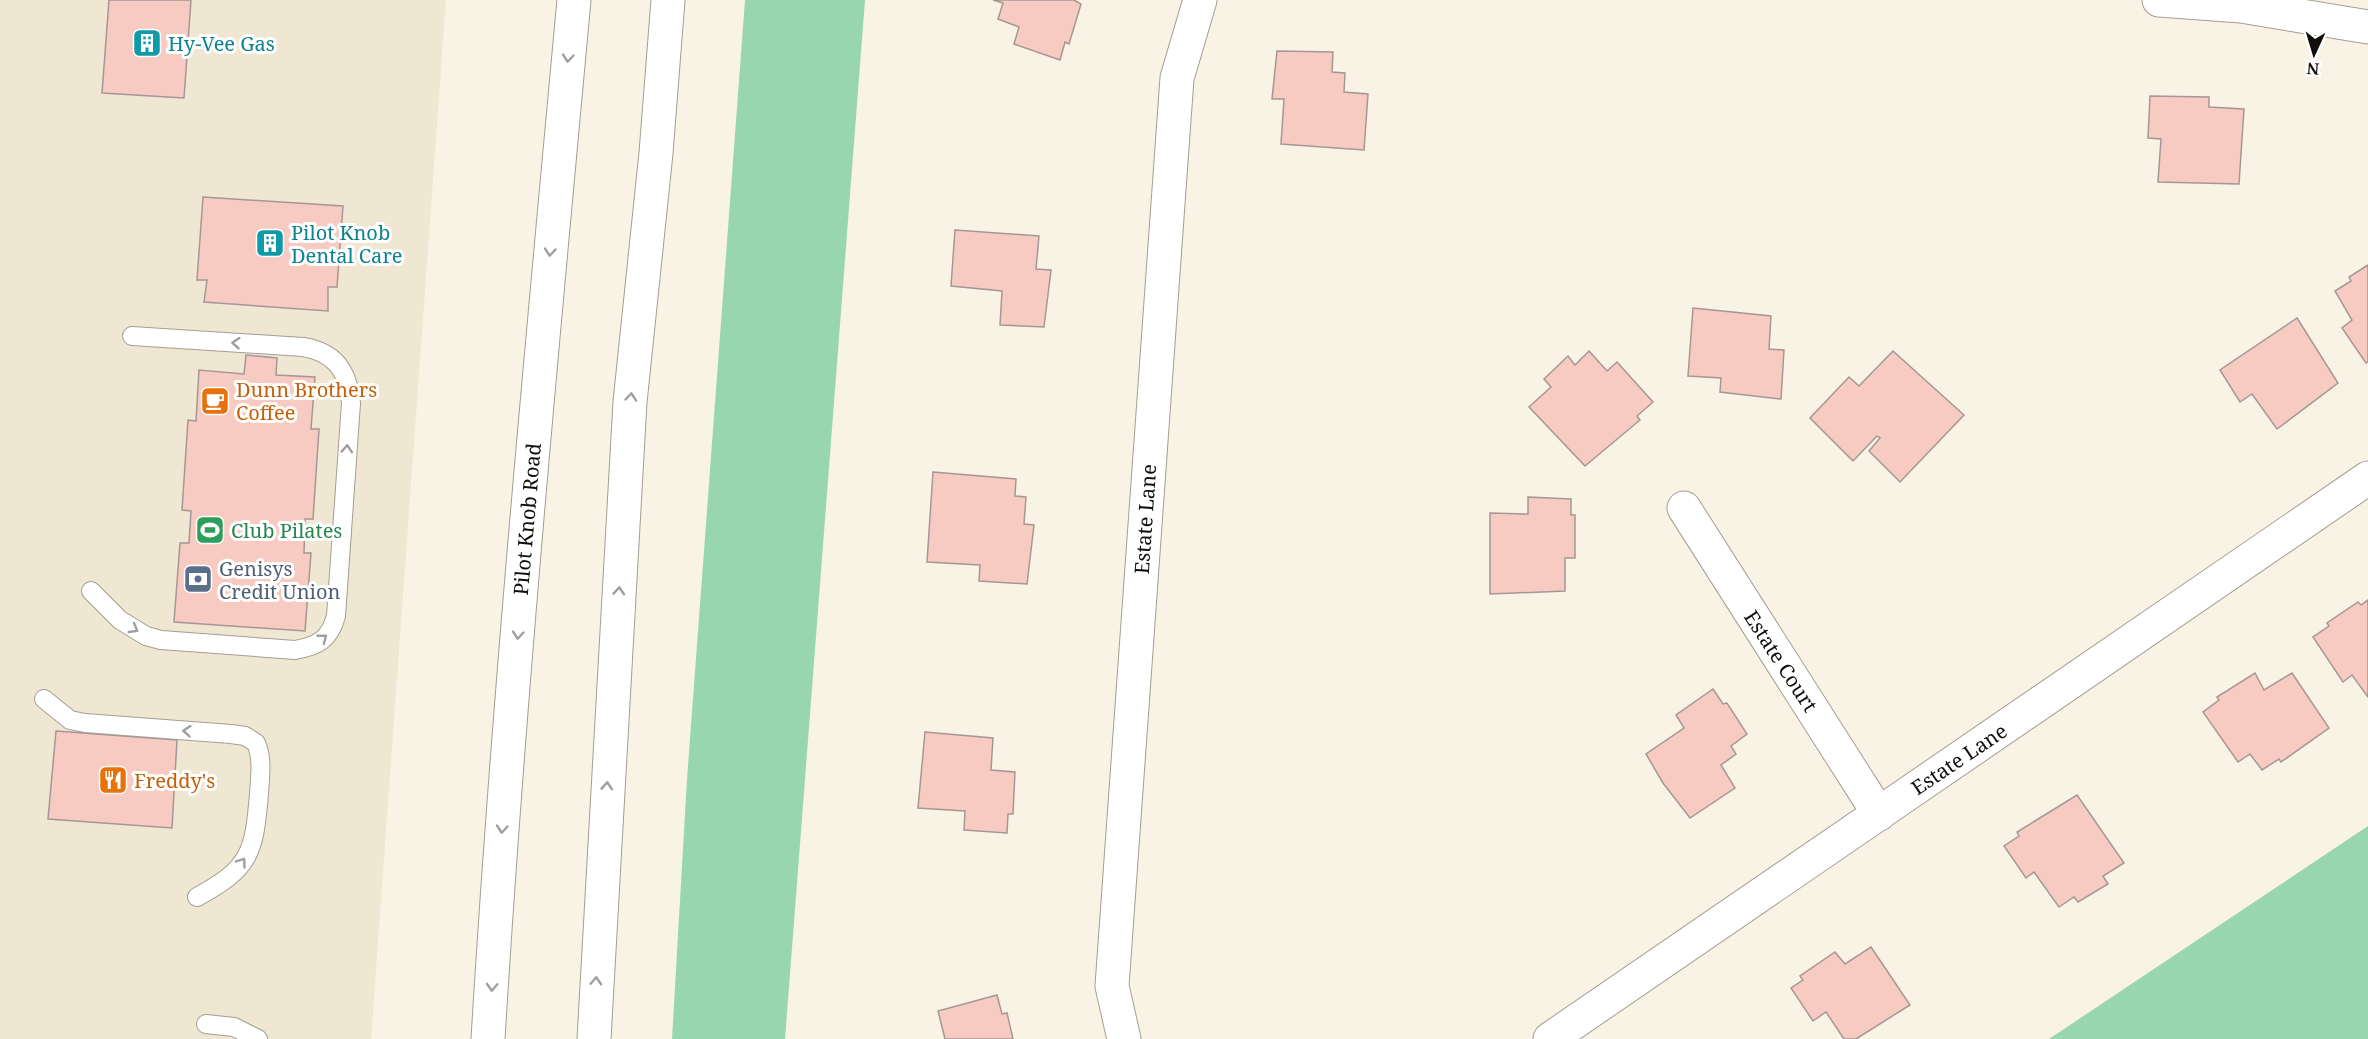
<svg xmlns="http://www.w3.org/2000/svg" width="2368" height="1039" font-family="'Noto Serif',serif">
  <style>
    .built { fill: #f0e7d3 }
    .green { fill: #98d6b1 }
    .building { fill: #f7cbc2; stroke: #a69794; stroke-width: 1.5 }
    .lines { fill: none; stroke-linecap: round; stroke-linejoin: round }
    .service-casing { stroke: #a49e92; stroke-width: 20 }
    .minor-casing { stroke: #a49e92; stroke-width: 35 }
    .secondary-casing { stroke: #a49e92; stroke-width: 35 }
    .service { stroke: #fff; stroke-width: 18 }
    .minor { stroke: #fff; stroke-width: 33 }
    .secondary { stroke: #fff; stroke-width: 33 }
    .oneway { stroke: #9f9f9d }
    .labels { text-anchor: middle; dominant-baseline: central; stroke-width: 6; stroke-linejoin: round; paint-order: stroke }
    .culture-label { font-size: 20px; fill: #0d838f; stroke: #fff; text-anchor: start }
    .food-label { font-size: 20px; fill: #c56008; stroke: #fff; text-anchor: start }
    .street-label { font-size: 20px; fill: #100e0a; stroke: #fff }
    .leisure-label { font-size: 20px; fill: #27864d; stroke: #fff; text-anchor: start }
    .service-label { font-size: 20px; fill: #4e5e75; stroke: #fff; text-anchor: start }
  </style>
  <rect width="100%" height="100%" fill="#f9f3e6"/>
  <path class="built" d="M0 0H446L371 1039H0Z"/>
  <g class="green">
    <path d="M745 0H865L785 1039H672L687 779Z"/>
    <path d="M2368 826V1039H2049Z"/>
  </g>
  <g class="building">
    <path d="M109 0H191L184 98 102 93Z"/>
    <path d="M993 0H1074L1081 4 1069 44 1065 42 1060 60 1014 44 1019 27 998 19 1003 3Z"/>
    <path d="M1277 51 1333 52 1332 72 1345 73 1344 92 1368 94 1364 150 1281 144 1284 99H1272Z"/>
    <path d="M2150 96 2209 97V107L2244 109 2239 184 2158 182 2161 139 2148 138Z"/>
    <path d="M203 197 343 206 337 287H328V311L204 302 207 280H197Z"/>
    <path d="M955 230 1039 236 1036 269 1051 270 1044 327 1000 325 1002 291 951 286Z"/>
    <path d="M2368 265V362L2366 363 2342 328 2352 320 2335 291 2351 281 2349 277Z"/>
    <path d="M1693 308 1771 316 1769 349 1784 350 1781 399 1720 392 1721 378 1688 376Z"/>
    <path d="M2297 318 2338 383 2277 429 2252 394 2240 402 2220 370Z"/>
    <path d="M1589 351 1607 371 1617 362 1653 402 1637 416 1640 420 1585 466 1529 407 1551 387 1544 379 1568 356 1575 365Z"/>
    <path d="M1893 351 1964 415 1900 482 1869 451 1880 438 1877 436 1853 461 1810 418 1849 377 1859 386Z"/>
    <path d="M246 355 277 358 276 375 315 377 311 429H319L313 519H305L304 553H311L305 631 174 622 180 543H189L191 511 182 510 188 420 196 421 199 370 244 374Z"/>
    <path d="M933 472 1016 479 1015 496 1026 497 1024 524 1034 525 1027 584 979 581 980 565 927 562Z"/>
    <path d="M1528 497 1571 499V515H1575V558H1565V591L1490 594V513L1528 514Z"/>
    <path d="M2368 600V697L2352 675 2343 682 2313 637 2329 626 2327 623 2358 602 2361 605Z"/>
    <path d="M2255 673 2264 690 2292 673 2329 728 2281 762 2279 759 2262 770 2250 754 2238 762 2203 712 2219 700 2217 697Z"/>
    <path d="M1713 689 1723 704 1727 703 1747 734 1731 746 1736 754 1721 765 1735 788 1690 818 1663 783 1646 754 1684 728 1676 715Z"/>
    <path d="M56 731 177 740 172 828 48 819Z"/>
    <path d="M925 732 993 738 991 770 1015 772 1013 814H1008L1007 833 964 830 965 811 918 808Z"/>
    <path d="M2077 795 2124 863 2103 876 2108 884 2078 902 2074 897 2059 907 2034 872 2026 878 2004 846 2019 836 2017 832Z"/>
    <path d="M1871 947 1910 1005 1856 1039H1844L1826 1012 1813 1021 1791 988 1803 980 1800 976 1835 952 1845 964Z"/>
    <path d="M997 995 1002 1014 1007 1013 1013 1039H945L938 1011Z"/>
  </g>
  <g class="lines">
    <g class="service-casing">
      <g id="service">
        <path d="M91 591 120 620 146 636 161 640 295 650C318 646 330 639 336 616L351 403C348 371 335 352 303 347L132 336"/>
        <path d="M44 699 70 720 85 723 231 734 245 736 256 743C263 759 260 776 259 794 254 852 251 868 197 897"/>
        <path d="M206 1024 234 1027 258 1039"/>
      </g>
    </g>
    <g class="minor-casing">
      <g id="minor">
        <path d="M2159 0 2241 6 2368 27"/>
        <path d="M1684 508 1879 814"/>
        <path d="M1124 1039 1112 986 1177 78 1200 0"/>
        <path d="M1550 1039 2368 478"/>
      </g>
    </g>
    <g class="secondary-casing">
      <g id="secondary">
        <path d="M488 1039C509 692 542 346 574 0"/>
        <path d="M594 1039 630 402 656 153 668 0"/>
      </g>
    </g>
    <use href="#service" class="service"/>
    <use href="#minor" class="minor"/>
    <use href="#secondary" class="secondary"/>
  </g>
  <defs><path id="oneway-chevron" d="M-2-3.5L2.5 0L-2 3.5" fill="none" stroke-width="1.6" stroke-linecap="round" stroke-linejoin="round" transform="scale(1.5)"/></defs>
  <g class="oneway">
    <use href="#oneway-chevron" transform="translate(568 58) rotate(95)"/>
    <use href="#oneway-chevron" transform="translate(550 252) rotate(95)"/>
    <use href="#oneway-chevron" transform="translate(236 343) rotate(-176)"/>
    <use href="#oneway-chevron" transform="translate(631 397) rotate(-85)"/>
    <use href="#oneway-chevron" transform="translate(347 449) rotate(-86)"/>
    <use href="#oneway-chevron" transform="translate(619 591) rotate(-86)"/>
    <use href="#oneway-chevron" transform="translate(134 629) rotate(30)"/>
    <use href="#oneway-chevron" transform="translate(518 635) rotate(95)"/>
    <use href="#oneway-chevron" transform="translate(323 638) rotate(-38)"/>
    <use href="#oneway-chevron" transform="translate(187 731) rotate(-176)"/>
    <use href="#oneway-chevron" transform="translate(607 786) rotate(-86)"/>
    <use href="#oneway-chevron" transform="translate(502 829) rotate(95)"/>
    <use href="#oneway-chevron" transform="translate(242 862) rotate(-54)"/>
    <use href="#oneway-chevron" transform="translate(596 981) rotate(-87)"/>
    <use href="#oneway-chevron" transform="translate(492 987) rotate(93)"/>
  </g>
  <defs>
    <g id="building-square" transform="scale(1.5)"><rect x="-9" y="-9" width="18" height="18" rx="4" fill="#0f9aa8" stroke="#fff"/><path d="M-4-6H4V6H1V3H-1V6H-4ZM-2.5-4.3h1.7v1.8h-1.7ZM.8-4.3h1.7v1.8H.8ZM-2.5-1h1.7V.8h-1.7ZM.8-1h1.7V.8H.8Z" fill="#fff"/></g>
    <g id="cafe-square" transform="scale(1.5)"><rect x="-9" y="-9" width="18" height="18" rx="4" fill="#e8710a" stroke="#fff"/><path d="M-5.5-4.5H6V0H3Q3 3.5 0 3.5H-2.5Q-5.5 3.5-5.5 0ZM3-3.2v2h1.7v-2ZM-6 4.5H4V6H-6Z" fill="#fff"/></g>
    <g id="stadium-square" transform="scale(1.5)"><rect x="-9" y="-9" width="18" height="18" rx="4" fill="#2e9e5b" stroke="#fff"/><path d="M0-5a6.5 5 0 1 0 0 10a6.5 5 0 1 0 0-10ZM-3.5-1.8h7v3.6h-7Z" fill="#fff"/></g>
    <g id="bank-square" transform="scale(1.5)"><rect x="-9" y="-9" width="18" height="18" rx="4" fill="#5c6f8a" stroke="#fff"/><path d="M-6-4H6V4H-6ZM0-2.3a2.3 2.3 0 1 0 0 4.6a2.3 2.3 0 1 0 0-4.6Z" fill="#fff"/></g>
    <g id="restaurant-square" transform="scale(1.5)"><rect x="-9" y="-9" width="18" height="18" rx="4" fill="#e8710a" stroke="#fff"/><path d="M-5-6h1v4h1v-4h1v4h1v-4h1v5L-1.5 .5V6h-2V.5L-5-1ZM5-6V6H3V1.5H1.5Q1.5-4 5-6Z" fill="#fff"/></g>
  </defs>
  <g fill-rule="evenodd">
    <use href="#building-square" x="147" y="43"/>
    <use href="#building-square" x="270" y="243"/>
    <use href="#cafe-square" x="215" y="401"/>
    <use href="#stadium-square" x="210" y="530"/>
    <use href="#bank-square" x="198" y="579"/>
    <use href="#restaurant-square" x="113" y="780"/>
  </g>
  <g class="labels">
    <g class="culture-label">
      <text x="168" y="43">Hy-Vee Gas</text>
      <text x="291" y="232">Pilot Knob<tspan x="291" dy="23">Dental Care</tspan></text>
    </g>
    <g class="food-label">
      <text x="236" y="389">Dunn Brothers<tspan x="236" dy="23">Coffee</tspan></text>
      <text x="134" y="780">Freddy's</text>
    </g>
    <g class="street-label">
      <text transform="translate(527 519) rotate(-85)">Pilot Knob Road</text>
      <text transform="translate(1145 519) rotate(-86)">Estate Lane</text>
      <text transform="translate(1781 661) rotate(57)">Estate Court</text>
      <text transform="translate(1959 759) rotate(-34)">Estate Lane</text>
    </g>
    <g class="leisure-label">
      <text x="231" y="530">Club Pilates</text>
    </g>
    <g class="service-label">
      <text x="219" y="568">Genisys<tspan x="219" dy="23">Credit Union</tspan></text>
    </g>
  </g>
  <g transform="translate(2314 54) rotate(184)" stroke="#ffffff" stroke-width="4.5" paint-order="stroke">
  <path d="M0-4.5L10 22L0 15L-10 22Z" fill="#100e0a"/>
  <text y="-9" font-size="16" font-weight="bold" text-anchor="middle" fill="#100e0a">N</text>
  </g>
</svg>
